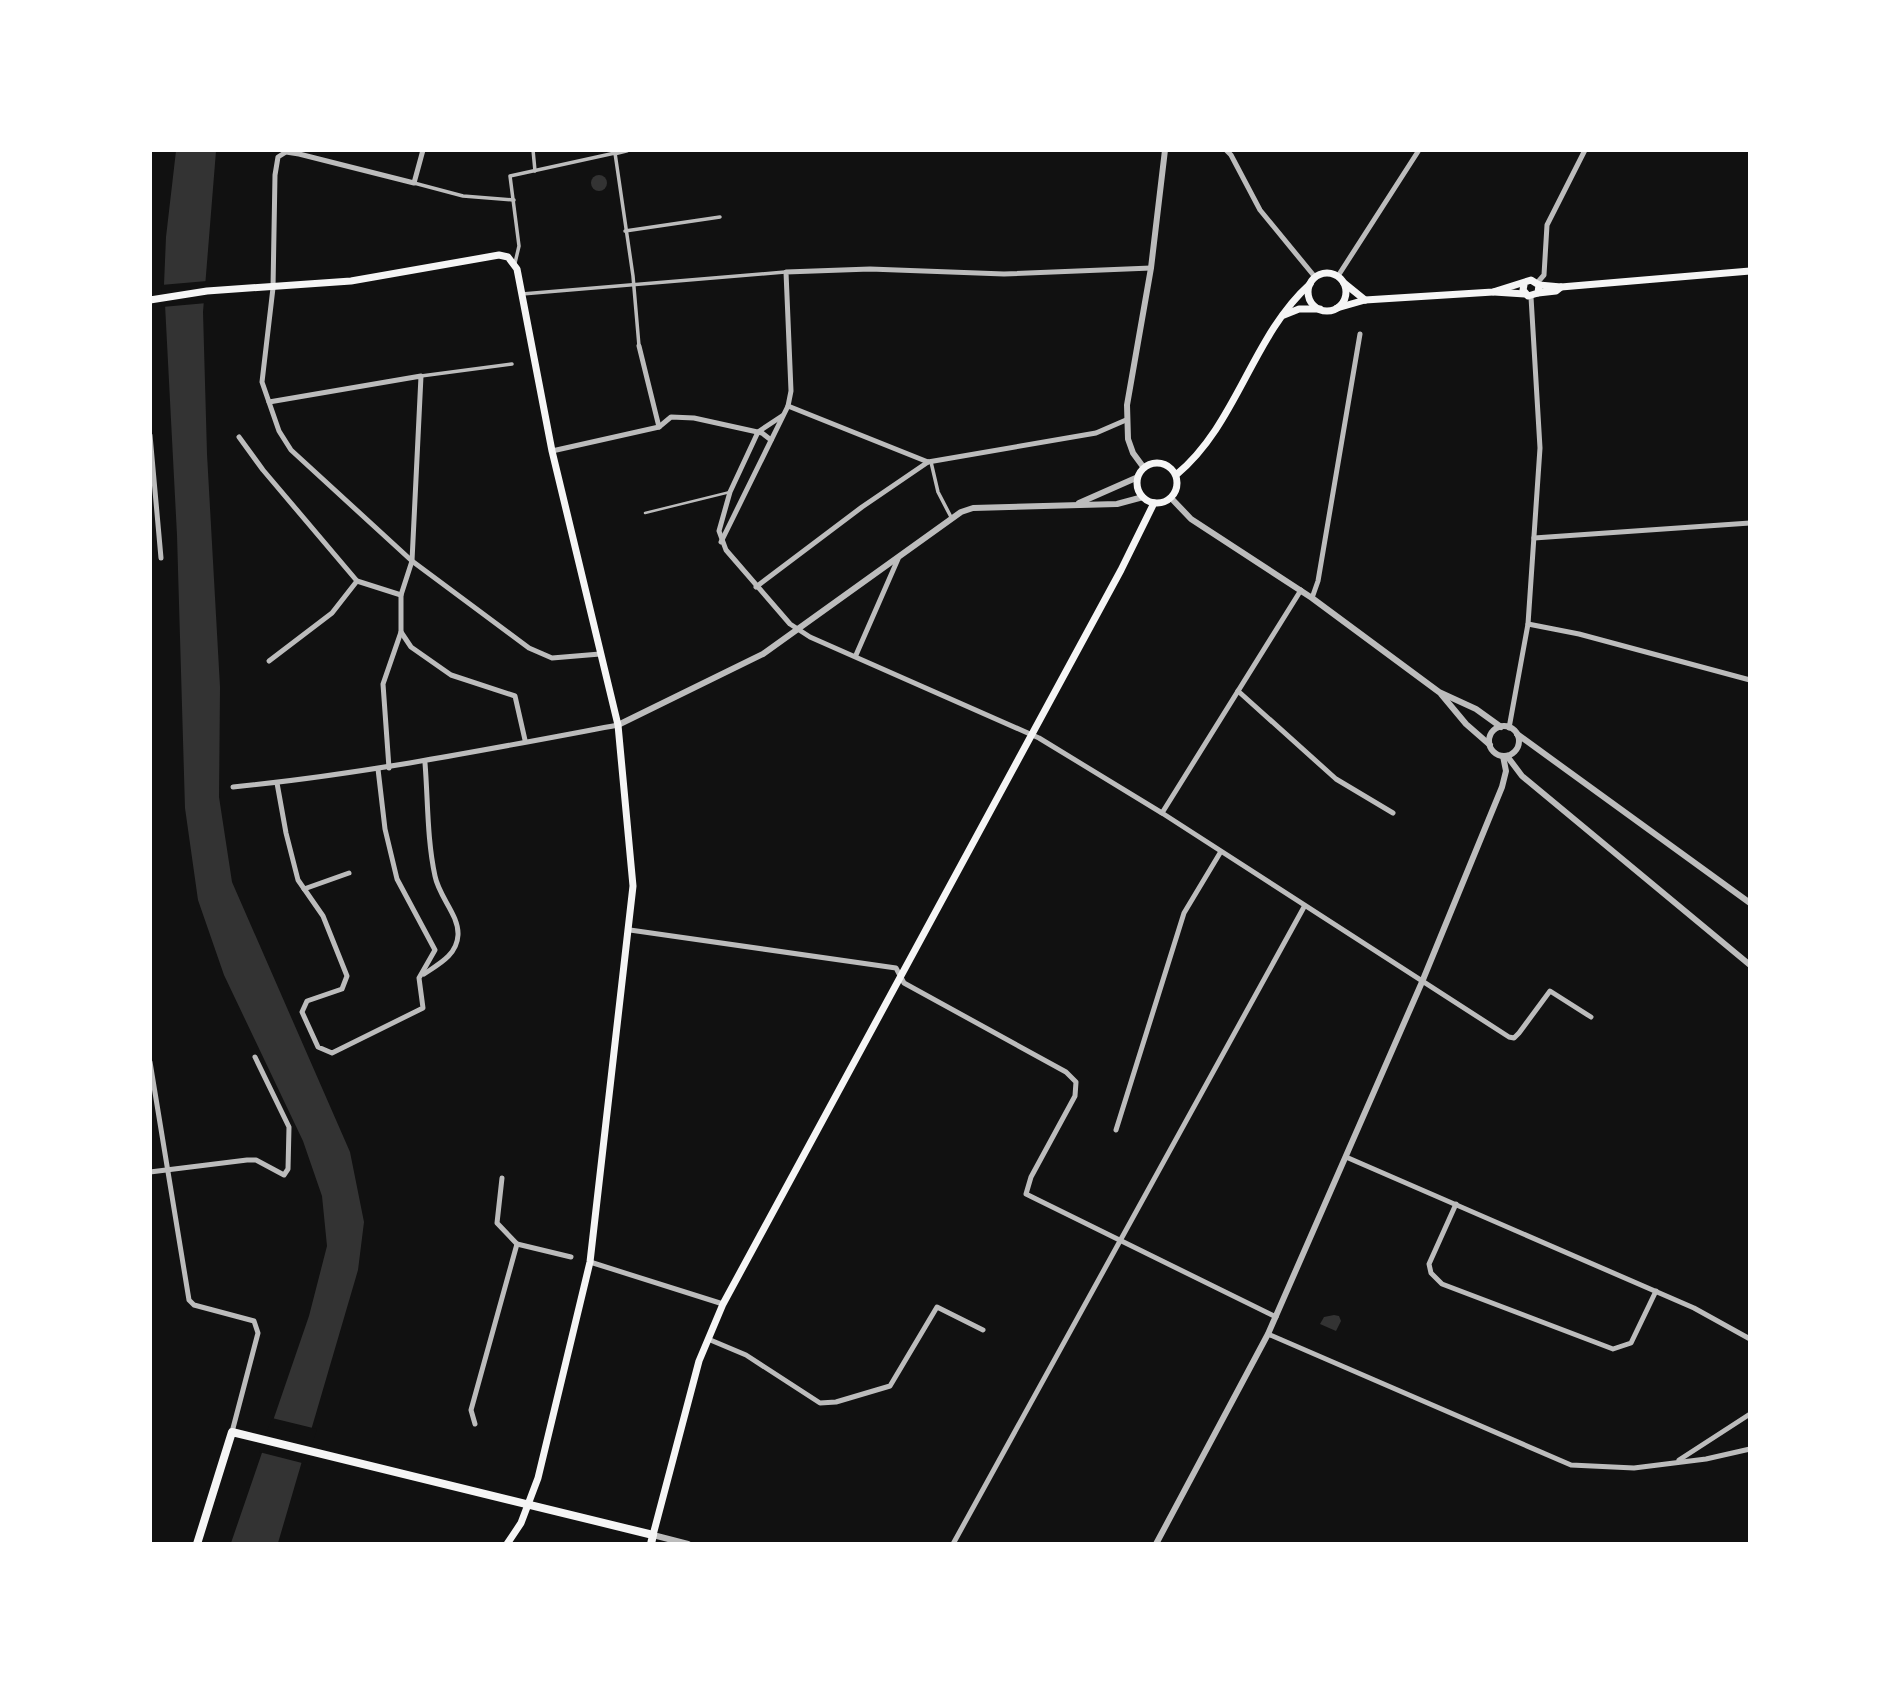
<svg xmlns="http://www.w3.org/2000/svg" width="1900" height="1694" font-family="'Roboto Serif',serif">
  <style>
    .water { fill: #333 }
    .pier { fill: #111 }
    .lines { fill: none; stroke-linecap: round; stroke-linejoin: round }
    .service { stroke: #bcbcbc; stroke-width: 2.5 }
    .pedestrian { stroke: #bcbcbc; stroke-width: 3.5 }
    .minor { stroke: #bcbcbc; stroke-width: 5 }
    .tertiary { stroke: #bcbcbc; stroke-width: 6 }
    .secondary { stroke: #f5f5f5; stroke-width: 7 }
    .primary { stroke: #f5f5f5; stroke-width: 8 }
  </style>
  <rect width="100%" height="100%" fill="#111"/>
  <g class="water">
    <path d="M176 151H216L203 312 207 454 220 687 219 797 232 882 350 1152 364 1222 358 1270 278 1543H231L309 1316 327 1246 322 1196 303 1141 224 975 198 900 185 808 177 535 164 285 166 237Z"/>
    <circle cx="599" cy="183" r="8"/>
    <path d="M1334 1315 1339 1316 1341 1321 1336 1331 1320 1324 1324 1317Z"/>
  </g>
  <g class="pier">
    <path d="M207 281V303L162 307 161 285Z"/>
    <path d="M272 1418 317 1429 306 1464 259 1452Z"/>
  </g>
  <g class="lines">
    <path class="service" d="M645 513 730 492"/>
    <g class="pedestrian">
      <path d="M533 150 535 171"/>
      <path d="M414 183 463 196 514 200"/>
      <path d="M625 231 720 217"/>
      <path d="M515 263 519 246 510 176 615 153 633 276 639 346"/>
      <path d="M522 294 785 272"/>
      <path d="M421 376 512 364"/>
      <path d="M931 462 938 492 951 517"/>
    </g>
    <g class="minor">
      <path d="M423 150 414 183 299 154 286 152 278 157 275 175 273 288 262 382 279 431 291 450 412 561 529 648 552 658 600 654"/>
      <path d="M1226 150 1231 155 1260 210 1315 277"/>
      <path d="M615 153 627 150"/>
      <path d="M1338 276 1419 150"/>
      <path d="M1537 283 1544 275 1547 225 1585 150"/>
      <path d="M639 346 659 427"/>
      <path d="M269 402 421 376 412 561 401 595V632L411 647 451 675 515 696 525 740"/>
      <path d="M788 406 928 462 1096 433 1126 420"/>
      <path d="M782 416 758 432 730 492 719 531 726 550 790 624 810 637 1039 738 1162 813 1509 1037 1514 1038 1519 1033 1550 991 1591 1017"/>
      <path d="M150 435 161 558"/>
      <path d="M239 437 263 470 357 581 401 595"/>
      <path d="M552 451 659 427 671 417 694 418 762 433 771 440"/>
      <path d="M1534 538 1750 523"/>
      <path d="M721 542 788 406 791 391 786 272 870 269 1004 274 1151 268"/>
      <path d="M756 587 862 507 928 462"/>
      <path d="M1312 598 1318 581 1360 334"/>
      <path d="M1528 624 1579 634 1750 680"/>
      <path d="M856 655 898 559"/>
      <path d="M269 661 332 613 357 581"/>
      <path d="M1238 691 1336 779 1393 813"/>
      <path d="M1509 728 1528 624 1540 448 1531 297"/>
      <path d="M389 768 383 684 401 632"/>
      <path d="M277 783 286 833 298 880 323 916 347 976 342 989 307 1001 302 1012 318 1047 332 1053 423 1008 419 978 435 950 397 879 385 829 378 769"/>
      <path d="M233 787C363 774 490 749 618 725"/>
      <path d="M1162 813 1301 590"/>
      <path d="M304 889 349 873"/>
      <path d="M630 930 896 968 904 983 1066 1072 1076 1082 1075 1096 1031 1177 1026 1194 1276 1317"/>
      <path d="M424 974C439 964 457 955 458 935 459 915 439 897 435 876 427 839 428 800 425 763"/>
      <path d="M150 1062 189 1300 194 1305 254 1321 258 1333 232 1432"/>
      <path d="M1116 1130 1184 913 1220 853"/>
      <path d="M1346 1157 1694 1308 1750 1339"/>
      <path d="M150 1172 247 1160H256L284 1175 288 1169 289 1127 255 1057"/>
      <path d="M1456 1204 1429 1264 1431 1273 1442 1284 1613 1349 1631 1343 1656 1291"/>
      <path d="M517 1244 571 1257"/>
      <path d="M590 1262 723 1304"/>
      <path d="M1268 1334 1571 1465 1634 1468 1706 1459 1750 1449"/>
      <path d="M708 1339 746 1355 820 1403 836 1402 890 1386 937 1307 983 1330"/>
      <path d="M475 1424 471 1410 517 1244 497 1223 502 1178"/>
      <path d="M1679 1460 1750 1414"/>
      <path d="M953 1544 1304 907"/>
    </g>
    <g class="tertiary">
      <path d="M1144 468 1133 453 1128 439 1127 405 1151 268 1165 150"/>
      <path d="M1171 498 1191 519 1312 598 1439 692 1476 709 1501 727"/>
      <path d="M1079 503 1138 477"/>
      <path d="M1441 694 1466 724 1490 745"/>
      <path d="M618 725 763 654 961 512 973 508 1117 504 1143 497"/>
      <circle cx="1504" cy="741" r="15"/>
      <path d="M1517 734 1750 903"/>
      <path d="M1507 756 1522 776 1750 965"/>
      <path d="M653 1535 688 1544"/>
      <path d="M1156 1544 1268 1334 1422 982 1502 787 1506 771 1503 756"/>
    </g>
    <g class="secondary">
      <circle cx="1327" cy="292" r="19"/>
      <path d="M1344 283 1365 300"/>
      <path d="M1539 285 1561 287 1750 271"/>
      <path d="M1494 292 1525 294"/>
      <path d="M1538 293 1556 291 1561 287"/>
      <path d="M150 300 207 291 351 281 499 255 508 257 517 269 552 451 618 725 633 886 590 1262 538 1478 521 1523 507 1544"/>
      <path d="M1337 308 1365 300 1493 292 1531 280 1539 285 1538 293 1528 296 1523 290 1524 285"/>
      <path d="M1284 315 1299 309H1320"/>
      <circle cx="1157" cy="483" r="20"/>
      <path d="M1176 475C1237 425 1252 336 1310 284"/>
      <path d="M653 1535 699 1361 723 1304 1121 570 1154 503"/>
    </g>
    <path class="primary" d="M197 1544 232 1432 653 1535 651 1544"/>
  </g>
  <rect width="1900" height="1694" fill="none" stroke="#ffffff" stroke-width="304"/>
</svg>
